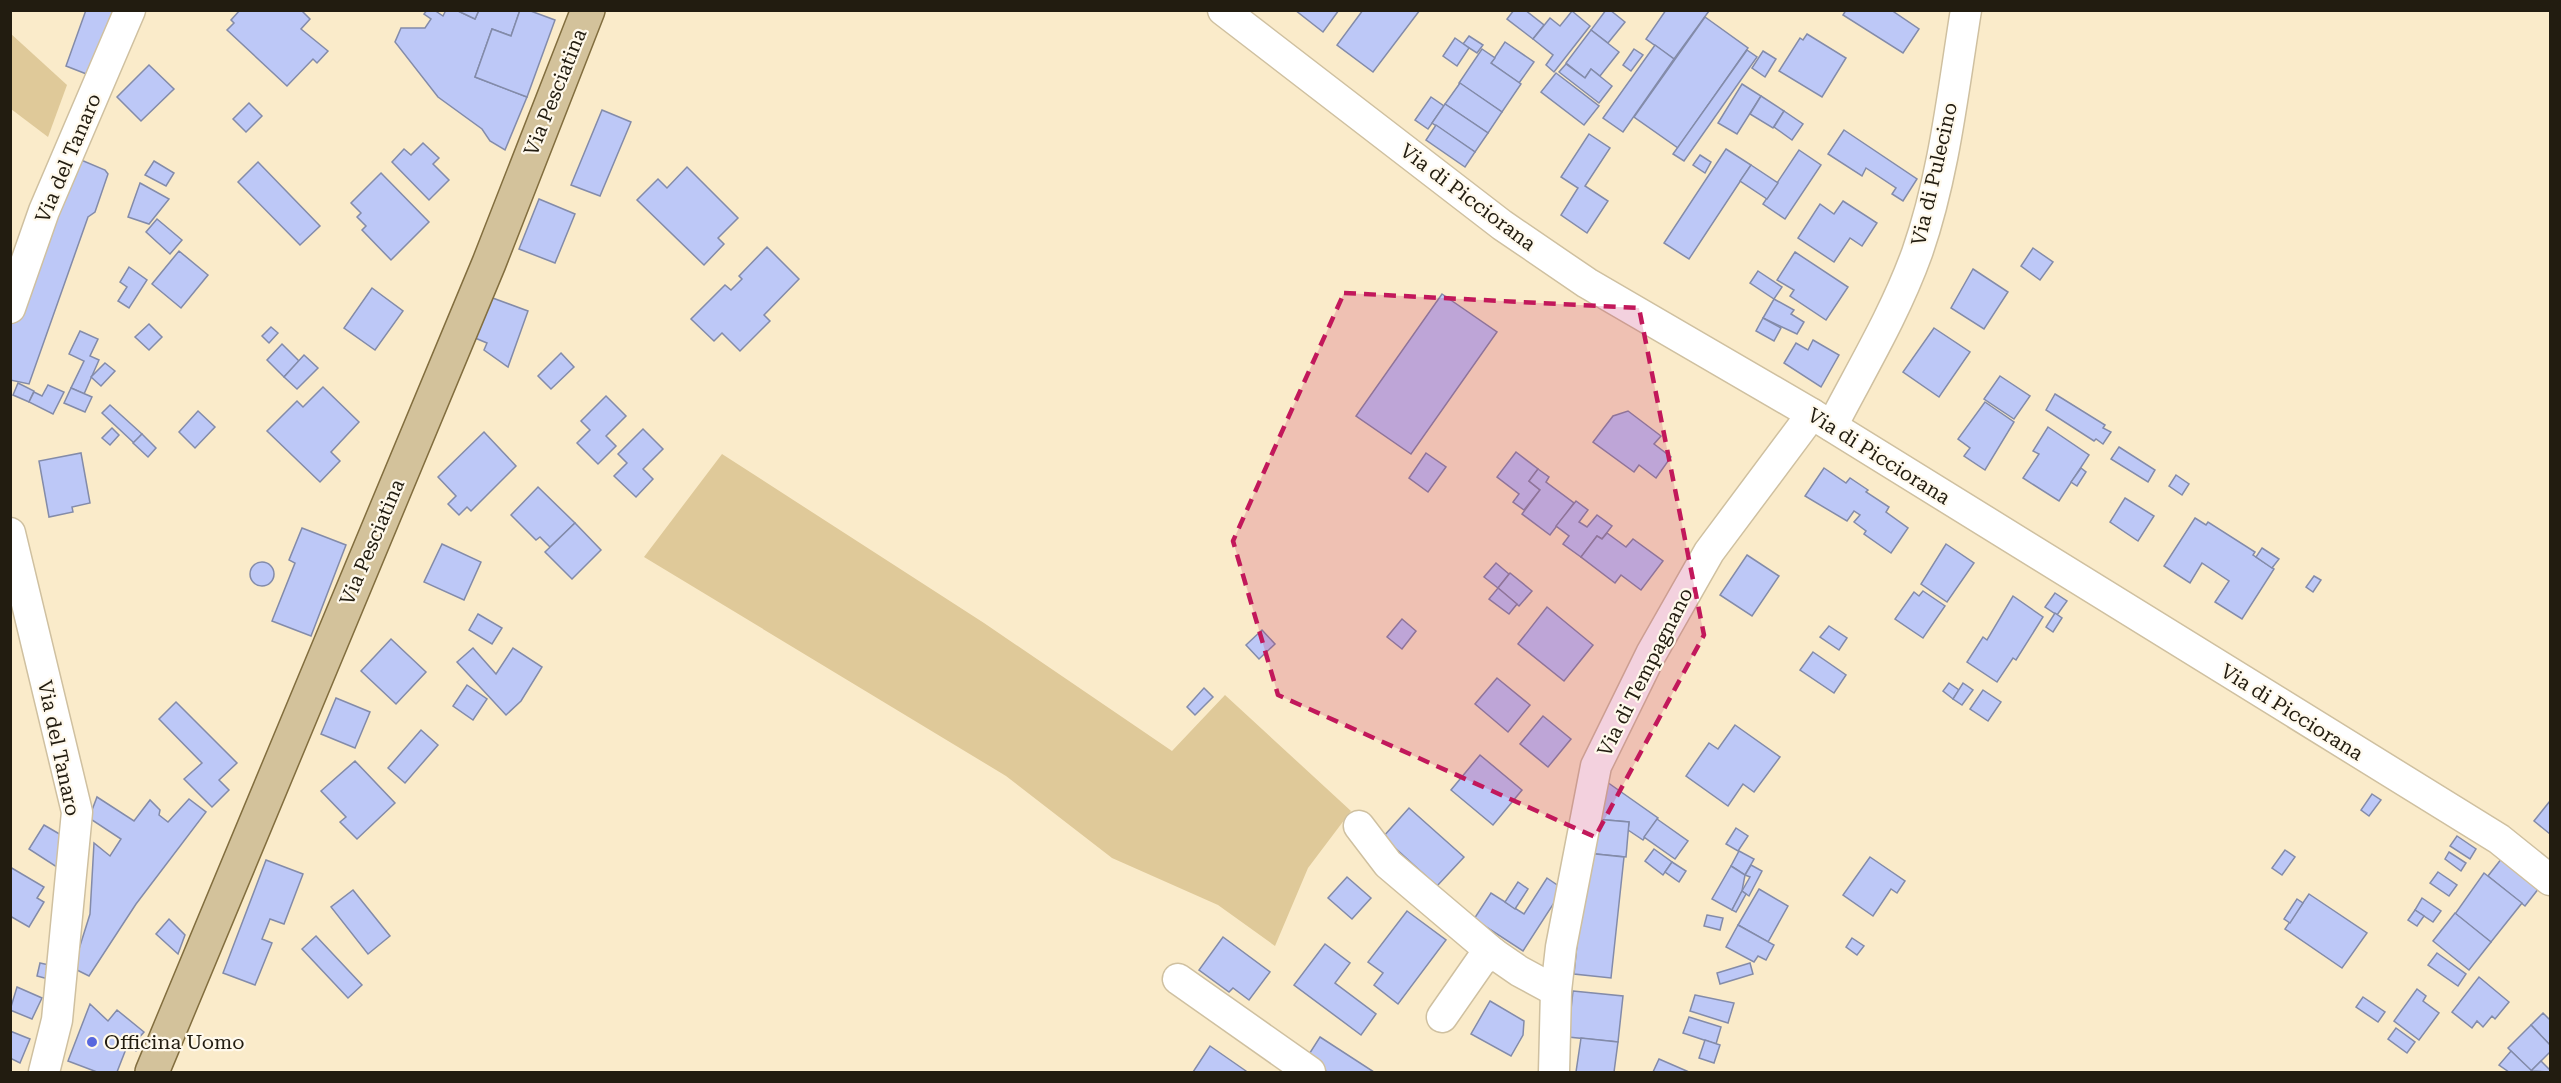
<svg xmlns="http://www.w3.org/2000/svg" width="2561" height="1083" font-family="'Roboto Serif',serif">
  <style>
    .green { fill: #dfc999 }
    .building { fill: #bdc8f7; stroke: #838ba9; stroke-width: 1.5 }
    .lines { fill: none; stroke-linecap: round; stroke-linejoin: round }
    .minor-casing { stroke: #cfc0a0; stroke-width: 33 }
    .primary-casing { stroke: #826e3f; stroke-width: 36 }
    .minor { stroke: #fff; stroke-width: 30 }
    .primary { stroke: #d3c29b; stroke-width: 33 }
    .marked { fill: #c2185b; fill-opacity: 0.2; stroke: #c2185b; stroke-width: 4.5; stroke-dasharray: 12 8; stroke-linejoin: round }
    .poi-dot { fill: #5867dd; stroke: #fff9ec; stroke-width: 2 }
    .labels { text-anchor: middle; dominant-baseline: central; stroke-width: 4.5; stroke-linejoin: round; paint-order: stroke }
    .street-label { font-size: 20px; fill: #221c10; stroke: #fff9ec }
    .poi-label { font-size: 20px; fill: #221c10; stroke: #fff9ec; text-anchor: start }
  </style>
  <rect width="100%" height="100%" fill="#faebca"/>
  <g class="green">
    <path d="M10 33 67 85 48 137 11 109Z"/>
    <path d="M722 454 984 623 1172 751 1225 695 1351 811 1308 868 1275 946 1218 905 1112 858 1006 776 644 557Z"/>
  </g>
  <g class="building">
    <path d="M86 10H115L89 75 66 66Z"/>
    <path d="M240 10H301L310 19 301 29 328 51 317 63 313 59 287 86 227 30 234 23 231 20Z"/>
    <path d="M427 10H434L443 16 446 10H456L475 19 479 10H520L511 36 492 29 475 77 527 97 505 150 490 141 482 129 438 97 395 42 401 28H425L431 19 424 14Z"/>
    <path d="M456 10H479L475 19Z"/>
    <path d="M520 10H528L555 20 527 97 475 77 492 29 511 36Z"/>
    <path d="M1295 10H1339L1323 32Z"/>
    <path d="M1363 10H1420L1373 72 1337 45Z"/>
    <path d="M1514 10H1525L1544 25 1533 39 1507 19Z"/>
    <path d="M1606 10H1610L1625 22 1608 43 1591 30Z"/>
    <path d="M1666 10 1709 11 1674 59 1646 39Z"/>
    <path d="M1846 10H1891L1919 29 1903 53 1843 15Z"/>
    <path d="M1572 11 1590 26 1554 72 1546 65 1553 55 1533 39 1550 18 1560 26Z"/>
    <path d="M1705 17 1748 48 1678 148 1634 117Z"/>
    <path d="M1591 30 1619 52 1600 76 1591 69 1585 78 1566 63Z"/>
    <path d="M1807 34 1846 58 1822 97 1779 71 1800 38 1803 40Z"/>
    <path d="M1469 36 1483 45 1477 53 1463 44Z"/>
    <path d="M1455 38 1469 48 1457 66 1443 56Z"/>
    <path d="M1505 42 1534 62 1519 83 1491 63Z"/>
    <path d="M1655 45 1674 59 1623 132 1603 118Z"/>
    <path d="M1482 49 1495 58 1491 63 1521 84 1502 112 1459 83Z"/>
    <path d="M1634 49 1643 55 1631 71 1623 65Z"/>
    <path d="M1747 50 1757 57 1684 161 1673 154Z"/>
    <path d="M1763 51 1776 59 1765 77 1752 68Z"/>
    <path d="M1566 64 1585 78 1591 69 1612 86 1599 103 1559 72Z"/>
    <path d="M149 65 174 89 141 121 117 97Z"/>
    <path d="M1556 73 1599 106 1584 125 1541 92Z"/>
    <path d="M1460 83 1502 112 1488 133 1445 104Z"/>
    <path d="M1742 84 1761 96 1737 134 1718 123Z"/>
    <path d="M1761 96 1784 111 1773 128 1750 114Z"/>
    <path d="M1431 97 1444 106 1428 129 1415 120Z"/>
    <path d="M249 103 262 116 246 132 233 119Z"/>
    <path d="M1445 104 1488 133 1475 152 1432 123Z"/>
    <path d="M602 110 631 122 600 196 571 185Z"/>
    <path d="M1784 111 1803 124 1792 140 1774 127Z"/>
    <path d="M1436 125 1475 152 1465 167 1426 140Z"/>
    <path d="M1844 130 1917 179 1903 201 1892 194 1896 188 1866 168 1862 176 1828 154Z"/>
    <path d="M1589 134 1610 148 1585 186 1608 201 1587 233 1561 215 1578 188 1561 177Z"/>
    <path d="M423 143 439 158 433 164 449 180 429 200 392 162 404 149 411 155Z"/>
    <path d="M1726 149 1751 165 1689 259 1664 243Z"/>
    <path d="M1799 150 1821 165 1785 219 1763 204Z"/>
    <path d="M1700 155 1711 162 1705 173 1693 165Z"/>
    <path d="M74 157 105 170 108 174 95 212 88 217 29 384 10 380V316Z"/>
    <path d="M154 161 174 173 166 186 145 175Z"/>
    <path d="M258 162 320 226 300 245 238 182Z"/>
    <path d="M1751 165 1778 183 1767 199 1740 181Z"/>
    <path d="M687 167 738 218 718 238 724 244 704 265 637 200 658 179 667 188Z"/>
    <path d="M381 173 429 222 391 260 362 230 366 226 357 217 361 213 351 203Z"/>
    <path d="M140 183 169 199 149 224 128 217Z"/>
    <path d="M539 199 575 214 555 263 519 249Z"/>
    <path d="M1843 201 1877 223 1862 246 1850 238 1834 262 1798 238 1820 204 1834 214Z"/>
    <path d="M157 219 182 240 170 254 146 232Z"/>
    <path d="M767 247 799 279 764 315 770 321 740 351 722 333 714 341 691 319 725 285 731 290 742 279 739 276Z"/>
    <path d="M2033 248 2053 262 2040 280 2021 266Z"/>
    <path d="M179 251 208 275 181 308 152 284Z"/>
    <path d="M1795 252 1848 287 1826 320 1790 296 1794 290 1777 280Z"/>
    <path d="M129 267 147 280 129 308 118 301 127 287 120 282Z"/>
    <path d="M1973 269 2008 292 1984 329 1951 308Z"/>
    <path d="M1758 271 1782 287 1774 299 1750 283Z"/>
    <path d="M372 288 403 311 375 350 344 328Z"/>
    <path d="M1442 294 1497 332 1411 454 1356 416Z"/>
    <path d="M490 297 528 311 508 367 484 350 487 343 475 338Z"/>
    <path d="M1774 299 1794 310 1791 314 1804 322 1797 334 1763 318Z"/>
    <path d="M1763 318 1781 328 1774 341 1756 331Z"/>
    <path d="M149 324 162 337 149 350 135 337Z"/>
    <path d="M271 327 278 333 269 343 262 336Z"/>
    <path d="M1934 328 1970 352 1939 397 1903 372Z"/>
    <path d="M80 331 98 339 90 356 99 360 84 394 71 388 84 361 69 354Z"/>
    <path d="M1813 340 1839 355 1821 387 1784 363 1796 343 1808 350Z"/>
    <path d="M282 344 299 361 284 377 267 360Z"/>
    <path d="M561 353 574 367 551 389 538 376Z"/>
    <path d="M304 355 318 368 297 389 284 377Z"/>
    <path d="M105 363 115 371 101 386 91 377Z"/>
    <path d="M2000 376 2030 396 2014 419 1984 399Z"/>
    <path d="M18 383 34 391 29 402 13 395Z"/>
    <path d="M48 385 64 392 53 414 29 402 34 392 42 396Z"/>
    <path d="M323 387 359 422 331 452 340 461 320 482 267 431 297 401 303 407Z"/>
    <path d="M71 388 92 397 85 412 64 403Z"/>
    <path d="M2055 394 2105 425 2103 428 2111 432 2103 444 2096 439 2094 441 2046 410Z"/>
    <path d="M606 396 626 416 606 436 616 446 598 464 577 443 590 430 581 421Z"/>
    <path d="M1985 402 2014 422 1985 470 1964 456 1970 448 1958 439Z"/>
    <path d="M110 405 142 434 134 443 102 413Z"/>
    <path d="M198 411 215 427 195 448 179 432Z"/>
    <path d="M1628 411 1661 436 1654 444 1671 457 1656 478 1639 465 1634 472 1593 442 1613 416Z"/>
    <path d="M2048 427 2089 455 2059 501 2023 478 2039 454 2033 451Z"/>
    <path d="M112 428 119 435 110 445 102 438Z"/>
    <path d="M643 429 663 449 643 469 653 479 636 497 614 476 627 463 618 454Z"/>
    <path d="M484 432 516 466 471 511 467 507 459 515 448 504 456 496 438 477Z"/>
    <path d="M142 434 156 448 148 457 133 443Z"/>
    <path d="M2119 447 2155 470 2148 482 2111 459Z"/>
    <path d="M1516 452 1538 469 1529 481 1540 490 1524 510 1513 502 1519 494 1497 477Z"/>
    <path d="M81 453 90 503 72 507 73 512 49 517 39 461Z"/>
    <path d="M1426 453 1446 467 1428 492 1409 478Z"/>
    <path d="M1824 468 1846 483 1850 478 1868 490 1866 492 1889 507 1886 512 1908 528 1891 553 1864 534 1866 531 1854 522 1860 515 1854 511 1847 521 1805 496Z"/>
    <path d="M2081 468 2086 472 2077 486 2071 482Z"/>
    <path d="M1538 469 1549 477 1546 482 1574 503 1550 535 1522 514 1540 490 1529 481Z"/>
    <path d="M2176 475 2189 484 2182 495 2169 486Z"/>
    <path d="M538 487 575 523 550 547 540 537 536 540 511 515Z"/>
    <path d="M2125 498 2154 516 2138 541 2110 522Z"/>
    <path d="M1576 501 1588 510 1579 522 1587 527 1597 515 1612 526 1602 539 1597 536 1581 557 1563 544 1569 536 1556 526Z"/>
    <path d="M2195 518 2206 525 2208 522 2255 552 2253 555 2274 569 2242 619 2215 602 2229 581 2202 563 2190 583 2164 566Z"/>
    <path d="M575 523 601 550 572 579 545 552Z"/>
    <path d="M302 528 346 545 311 636 272 621 295 563 289 560Z"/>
    <path d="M1607 533 1626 547 1633 539 1663 561 1641 590 1621 575 1615 583 1581 557 1597 536 1602 539Z"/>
    <path d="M442 544 481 562 464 600 424 582Z"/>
    <path d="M1946 544 1974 563 1947 602 1921 584Z"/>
    <path d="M2262 548 2279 559 2272 568 2256 557Z"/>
    <path d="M1747 555 1779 576 1752 616 1720 595Z"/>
    <circle cx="262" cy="574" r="12"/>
    <path d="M1496 563 1509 574 1498 588 1484 577Z"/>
    <path d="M1510 573 1532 591 1519 606 1498 588Z"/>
    <path d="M2314 576 2321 580 2313 592 2306 587Z"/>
    <path d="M1498 588 1517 604 1509 614 1489 599Z"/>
    <path d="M1923 591 1945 606 1923 638 1895 619 1914 592 1919 596Z"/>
    <path d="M2055 593 2067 601 2057 615 2045 607Z"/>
    <path d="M2013 596 2043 617 2016 660 2013 658 1997 682 1967 662 1983 637 1987 640Z"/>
    <path d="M1547 607 1593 645 1564 681 1518 644Z"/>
    <path d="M2055 613 2062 618 2053 632 2046 627Z"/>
    <path d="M478 614 502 628 492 644 469 630Z"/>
    <path d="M1402 619 1416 631 1402 649 1387 637Z"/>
    <path d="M1829 626 1847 638 1839 650 1820 637Z"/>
    <path d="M1262 630 1275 644 1259 659 1246 645Z"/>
    <path d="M391 639 426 672 396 704 361 671Z"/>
    <path d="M473 648 496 674 513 648 542 667 521 701 506 715 457 662Z"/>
    <path d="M1813 652 1846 675 1834 693 1800 670Z"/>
    <path d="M1497 678 1530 705 1508 732 1475 704Z"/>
    <path d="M1949 683 1959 690 1953 699 1943 691Z"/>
    <path d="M1963 683 1973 690 1962 705 1953 699Z"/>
    <path d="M467 685 487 699 473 720 453 706Z"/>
    <path d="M1204 688 1213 697 1195 715 1187 707Z"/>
    <path d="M1983 690 2001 702 1988 721 1970 709Z"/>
    <path d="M336 698 370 712 355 748 321 734Z"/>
    <path d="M176 702 237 763 219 780 229 790 212 807 184 779 202 763 159 719Z"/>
    <path d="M1543 716 1571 739 1548 767 1520 744Z"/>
    <path d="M1735 725 1780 757 1754 792 1743 784 1728 806 1686 776 1709 743 1718 749Z"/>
    <path d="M421 730 438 745 405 783 388 768Z"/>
    <path d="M1480 755 1522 790 1493 825 1451 790Z"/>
    <path d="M355 761 395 803 357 839 340 822 346 817 321 791Z"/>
    <path d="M1607 782 1658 818 1643 840 1628 830 1629 822 1595 819Z"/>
    <path d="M2372 794 2381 800 2369 816 2361 810Z"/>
    <path d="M97 797 134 821 150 800 160 810 159 815 168 822 189 799 206 812 136 904 89 976 73 968 90 914 94 843 110 856 121 839 89 818Z"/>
    <path d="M2550 801V834L2534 821Z"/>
    <path d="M1409 808 1464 857 1437 886 1383 837Z"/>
    <path d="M1595 819 1629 822 1626 857 1586 853Z"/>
    <path d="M1657 819 1688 841 1675 859 1644 837Z"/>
    <path d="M44 825 68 839 66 873 29 849Z"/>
    <path d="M1736 828 1748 836 1738 851 1726 844Z"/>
    <path d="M2457 836 2476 849 2470 859 2450 846Z"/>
    <path d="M1654 849 1672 862 1663 875 1645 861Z"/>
    <path d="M2285 850 2295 857 2282 875 2272 868Z"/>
    <path d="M1739 851 1754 859 1745 875 1731 866Z"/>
    <path d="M2449 852 2466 863 2461 871 2445 859Z"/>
    <path d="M1586 853 1624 857 1611 978 1574 974Z"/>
    <path d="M1870 857 1905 881 1897 893 1891 889 1873 916 1843 895Z"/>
    <path d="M2502 858 2539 888 2525 906 2488 876Z"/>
    <path d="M266 860 303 874 284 924 270 919 262 939 272 943 255 985 223 973Z"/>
    <path d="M1672 862 1686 871 1679 882 1665 872Z"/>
    <path d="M1751 865 1762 871 1749 896 1742 891 1750 877 1745 875Z"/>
    <path d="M1731 866 1745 875 1742 891 1732 910 1712 899Z"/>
    <path d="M10 867 44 887 37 898 44 902 29 927 10 916Z"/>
    <path d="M2438 872 2457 885 2449 896 2430 883Z"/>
    <path d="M2484 873 2522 903 2491 942 2455 914Z"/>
    <path d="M1347 877 1371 898 1352 919 1328 898Z"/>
    <path d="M1547 878 1563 889 1523 951 1474 919 1491 893 1524 914Z"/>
    <path d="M1518 882 1528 889 1515 909 1505 902Z"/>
    <path d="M1759 889 1788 906 1768 942 1738 925Z"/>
    <path d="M353 890 390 936 368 954 331 907Z"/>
    <path d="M1742 891 1746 894 1736 912 1732 910Z"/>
    <path d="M2309 894 2367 933 2342 968 2285 929Z"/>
    <path d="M2422 898 2441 911 2433 922 2415 910Z"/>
    <path d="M2297 899 2303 903 2290 923 2284 919Z"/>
    <path d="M2415 910 2424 916 2417 926 2408 920Z"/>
    <path d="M1407 911 1446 940 1398 1004 1374 985 1383 973 1368 962Z"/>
    <path d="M2455 913 2491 942 2469 970 2433 941Z"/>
    <path d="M1707 915 1723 918 1720 930 1704 926Z"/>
    <path d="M169 919 185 935 178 954 156 934Z"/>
    <path d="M1738 925 1774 945 1766 960 1758 956 1754 962 1726 947Z"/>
    <path d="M316 936 362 985 348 998 302 949Z"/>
    <path d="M1223 937 1270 972 1249 1000 1233 988 1229 992 1199 970Z"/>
    <path d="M1852 938 1864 946 1857 955 1846 947Z"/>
    <path d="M1325 944 1350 963 1335 983 1376 1014 1361 1035 1294 985Z"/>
    <path d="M2437 953 2466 974 2458 986 2428 965Z"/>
    <path d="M40 963 54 966 52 980 37 976Z"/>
    <path d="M1750 963 1753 974 1720 984 1717 973Z"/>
    <path d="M2479 977 2509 1002 2495 1019 2492 1016 2483 1027 2477 1021 2472 1028 2452 1012Z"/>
    <path d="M17 987 42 998 32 1019 10 1010Z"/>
    <path d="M2417 989 2426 996 2423 1001 2439 1013 2419 1040 2394 1021Z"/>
    <path d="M1573 991 1623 996 1618 1042 1568 1037Z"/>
    <path d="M1695 995 1734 1003 1728 1023 1690 1011Z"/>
    <path d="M2363 997 2385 1012 2378 1022 2356 1007Z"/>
    <path d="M1490 1001 1524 1021 1523 1035 1511 1056 1471 1034Z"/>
    <path d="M90 1004 108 1021 117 1010 144 1032 136 1041 141 1045 136 1051 129 1046 126 1049 117 1072H97L68 1061Z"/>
    <path d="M2543 1013 2550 1020V1045L2531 1025Z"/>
    <path d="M1689 1017 1721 1027 1716 1044 1683 1033Z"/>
    <path d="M2531 1025 2550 1045V1052L2531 1071 2508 1048Z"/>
    <path d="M2396 1028 2415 1042 2407 1053 2388 1039Z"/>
    <path d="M10 1031 30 1039 20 1063 10 1058Z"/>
    <path d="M1320 1037 1374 1072H1327L1306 1059Z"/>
    <path d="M1581 1038 1618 1042 1614 1072H1576Z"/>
    <path d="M1705 1040 1720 1045 1714 1063 1699 1058Z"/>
    <path d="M1210 1046 1246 1071 1245 1072H1193Z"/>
    <path d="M2511 1051 2533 1072H2509L2499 1065Z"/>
    <path d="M1659 1059 1689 1072H1653Z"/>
    <path d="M2541 1061 2550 1070V1072L2531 1071Z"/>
  </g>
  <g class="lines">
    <g class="minor-casing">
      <g id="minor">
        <path d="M1223 10 1502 225 1587 283 1812 414 2499 839 2550 880"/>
        <path d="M10 308 44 211 130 10"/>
        <path d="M1832 426C1861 370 1895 314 1917 253 1944 176 1953 91 1966 10"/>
        <path d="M10 533 77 812 57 1020 44 1072"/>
        <path d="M1359 826 1388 864 1493 953 1519 971 1556 991"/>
        <path d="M1178 979 1310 1072"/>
        <path d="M1442 1017 1481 961 1493 953"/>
        <path d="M1554 1072 1556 991 1561 947 1596 766 1651 654 1709 552 1812 414"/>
      </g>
    </g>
    <g class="primary-casing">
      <path id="primary" d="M152 1072 489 263 588 10"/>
    </g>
    <use href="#minor" class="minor"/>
    <use href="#primary" class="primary"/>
  </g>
  <path class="marked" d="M1344 293 1639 308 1704 635 1595 837 1278 695 1233 541Z"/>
  <circle class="poi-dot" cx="92" cy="1042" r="6"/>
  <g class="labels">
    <g class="street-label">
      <text transform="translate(555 92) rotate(-68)">Via Pesciatina</text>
      <text transform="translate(68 158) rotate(-67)">Via del Tanaro</text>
      <text transform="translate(1934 174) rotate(-77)">Via di Pulecino</text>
      <text transform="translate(1468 197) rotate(37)">Via di Picciorana</text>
      <text transform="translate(1879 456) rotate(32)">Via di Picciorana</text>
      <text transform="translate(372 542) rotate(-67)">Via Pesciatina</text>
      <text transform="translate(1645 672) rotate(-63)">Via di Tempagnano</text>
      <text transform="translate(2292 712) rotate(32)">Via di Picciorana</text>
      <text transform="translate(59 748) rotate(78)">Via del Tanaro</text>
    </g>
    <g class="poi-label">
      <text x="104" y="1042">Officina Uomo</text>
    </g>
  </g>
  <rect width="2561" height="1083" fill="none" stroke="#221c10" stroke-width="24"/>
</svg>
